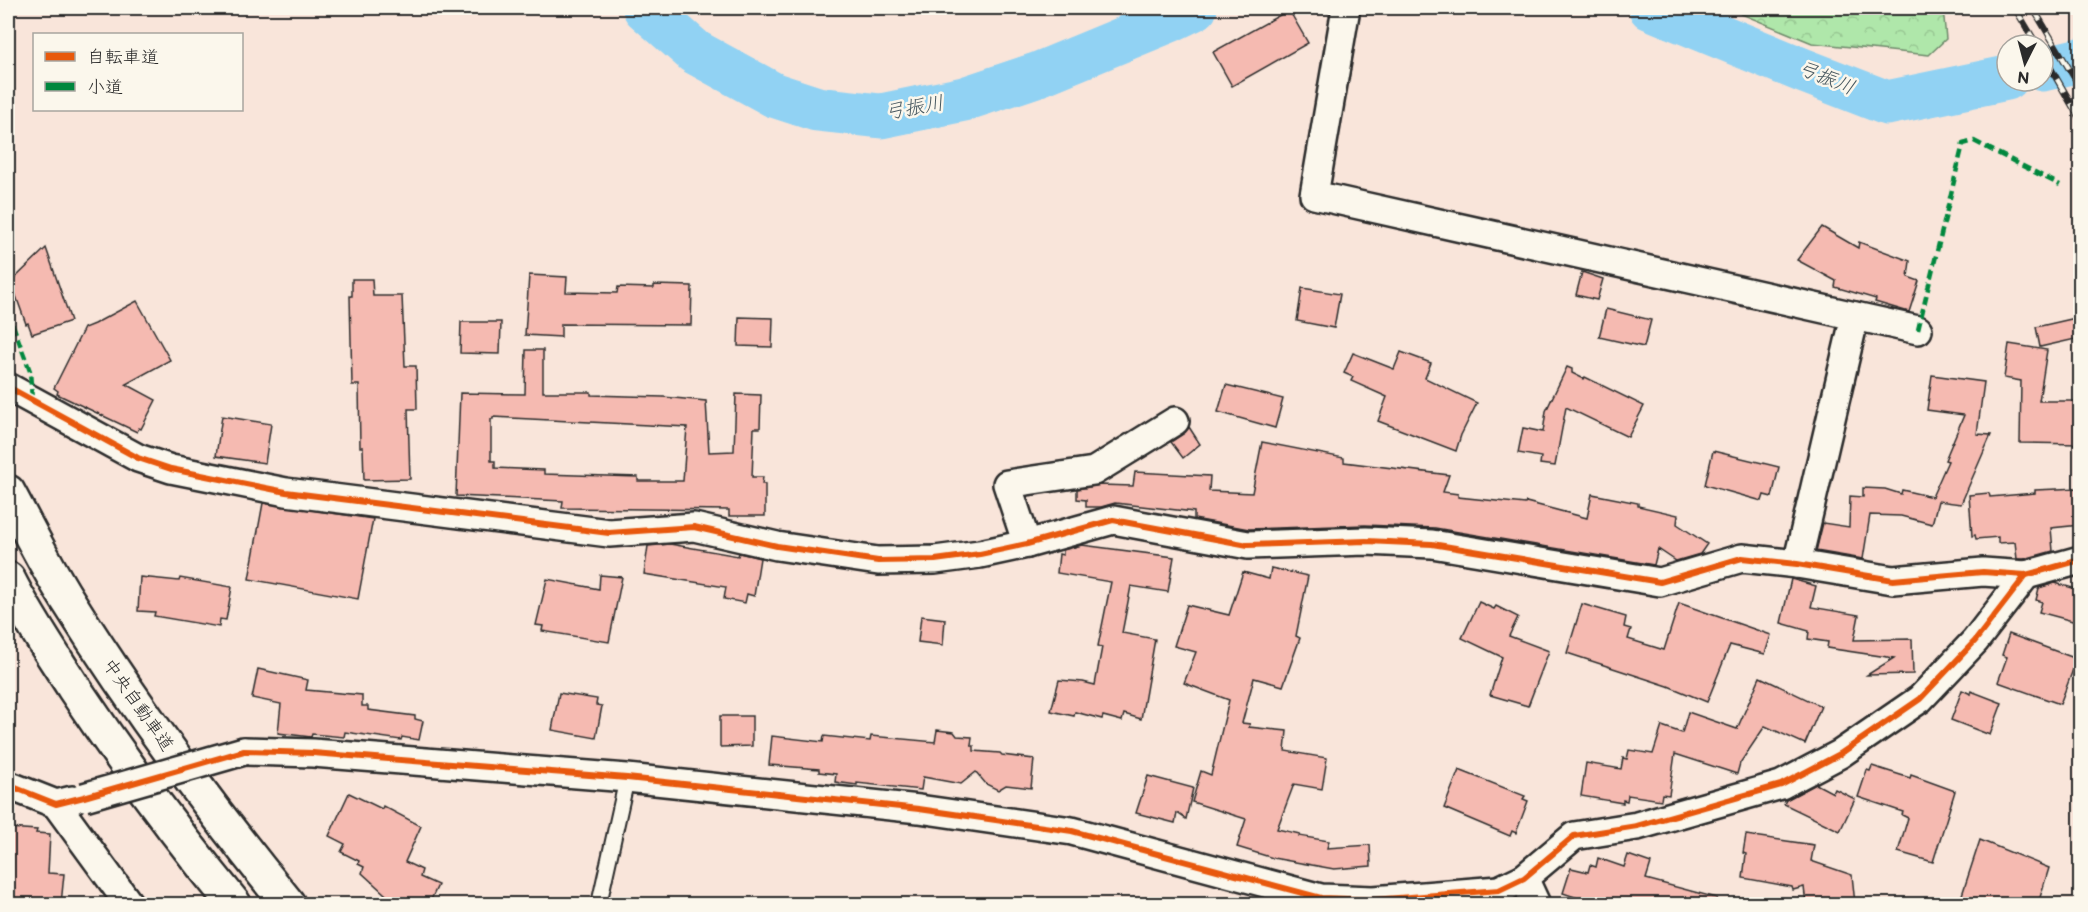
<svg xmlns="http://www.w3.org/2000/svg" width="2088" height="912" font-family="'Balsamiq Sans','Klee One',sans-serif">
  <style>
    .forest { fill: url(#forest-crowns); stroke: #6d896a; stroke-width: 1.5 }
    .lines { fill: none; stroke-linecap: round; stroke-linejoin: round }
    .river { stroke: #91d2f3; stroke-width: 45 }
    .building { fill: #f5bab1; stroke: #2b2b2b; stroke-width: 1.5; fill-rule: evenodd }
    .service-casing { stroke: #2b2b2b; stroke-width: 18 }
    .minor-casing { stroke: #2b2b2b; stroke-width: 32 }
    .motorway-casing { stroke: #2b2b2b; stroke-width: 38 }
    .service { stroke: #fbf7ec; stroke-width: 14 }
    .minor { stroke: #fbf7ec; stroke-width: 27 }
    .motorway { stroke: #fbf7ec; stroke-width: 33 }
    .rail-casing { stroke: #2b2b2b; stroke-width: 7 }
    .rail { stroke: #fbf7ec; stroke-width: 4.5; stroke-dasharray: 14; stroke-linecap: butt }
    .minor-bridge-casing { stroke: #2b2b2b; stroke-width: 32; stroke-linecap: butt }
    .minor-bridge { stroke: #fbf7ec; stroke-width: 27 }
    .quiet { stroke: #00873e; stroke-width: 4.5; stroke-dasharray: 9 4.5; stroke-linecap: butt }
    .cycleway-casing { stroke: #fbf7ec; stroke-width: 10 }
    .cycleway { stroke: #e8590c; stroke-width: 6 }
    .labels { text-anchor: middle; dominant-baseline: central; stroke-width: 5; stroke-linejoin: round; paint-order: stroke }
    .street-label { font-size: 18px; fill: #2b2b2b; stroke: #fbf7ec }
    .water-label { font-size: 20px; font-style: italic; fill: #44555d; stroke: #fbf7ec }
  </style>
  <defs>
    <pattern id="forest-crowns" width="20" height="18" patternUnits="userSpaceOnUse" patternTransform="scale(1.5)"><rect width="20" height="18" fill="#afe7aa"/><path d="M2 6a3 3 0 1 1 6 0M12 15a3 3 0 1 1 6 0" fill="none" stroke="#97c692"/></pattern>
  </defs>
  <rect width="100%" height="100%" fill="#f9e5da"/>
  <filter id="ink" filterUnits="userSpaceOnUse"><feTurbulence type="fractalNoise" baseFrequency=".0167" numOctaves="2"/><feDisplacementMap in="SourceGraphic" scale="12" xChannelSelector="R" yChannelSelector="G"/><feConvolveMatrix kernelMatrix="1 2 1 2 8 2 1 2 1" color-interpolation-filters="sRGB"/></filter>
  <g filter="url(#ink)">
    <path class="forest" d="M1727 8H1943L1946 39 1929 55 1812 43Z"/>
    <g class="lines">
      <g class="river">
        <path d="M645 8 695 52 774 95 817 109 881 116 964 99 1039 74 1170 20 1195 8"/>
        <path d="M1651 8 1802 70 1887 103 2007 78"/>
        <path d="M2043 69 2080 60"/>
      </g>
    </g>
    <g class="building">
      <path d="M1289 10 1308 43 1232 86 1213 52Z"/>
      <path d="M1822 227 1858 248 1859 242 1910 261 1908 277 1919 281 1909 312 1875 302 1876 299 1835 287 1836 281 1797 260Z"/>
      <path d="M46 248 71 321 32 334 28 323 26 324 11 282Z"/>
      <path d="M1582 272 1603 279 1597 300 1576 295Z"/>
      <path d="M529 275 567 277 566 292 617 293 618 287 654 288V285L692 286 691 325 561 324V337L525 335Z"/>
      <path d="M352 279H372L373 296H402L405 366H416L417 409H408L410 479 364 480 363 447H360L359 385H352L350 296H352Z"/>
      <path d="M1302 288 1340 294 1334 328 1297 321Z"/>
      <path d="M137 301 170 360 126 384 156 400 141 429 139 428 137 432 57 394 58 391 54 388 84 328 94 324Z"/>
      <path d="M1606 309 1651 320 1644 347 1599 337Z"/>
      <path d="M739 317 773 318 772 347 738 346Z"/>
      <path d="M2080 317V338L2040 347 2036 327Z"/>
      <path d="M461 322H501L500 354 460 353Z"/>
      <path d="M2009 344 2047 350 2039 401H2080V444L2020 443 2021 381 2004 378Z"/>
      <path d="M526 350H543V392H591V395L663 397 706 401 709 452 734 451 736 394 761 395 760 428H754L752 477H763L762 484H765V516H729V510L562 508 563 501 456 496 460 393 525 394ZM493 417 687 427 683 481H638V477L544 474V470L495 468V461H491V419H493Z"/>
      <path d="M1401 352 1431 363 1425 378 1477 403 1461 435 1456 451 1378 421 1387 397 1351 381 1353 377 1344 373 1353 353 1394 369Z"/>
      <path d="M1567 367 1572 369V373L1584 379 1585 377 1644 406 1628 437 1566 407 1555 466 1540 464 1541 457 1518 453 1523 428 1543 432 1546 411Z"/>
      <path d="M1932 375 1984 382 1977 434 1991 435 1961 504 1938 501 1932 524 1901 516 1870 515 1863 559 1816 551 1823 523 1849 527 1850 496 1863 497V488L1885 489 1901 494 1902 490 1932 497 1948 461 1945 460 1964 415 1927 410Z"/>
      <path d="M1226 385 1283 399 1275 428 1218 412Z"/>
      <path d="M222 416 271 424 265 463 216 456Z"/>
      <path d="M1189 427 1200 444 1183 458 1171 442 1183 434Z"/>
      <path d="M1262 442 1344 458V462L1449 475 1443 492 1458 494V497L1525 504 1526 502 1587 518 1592 494 1638 503V506L1678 515 1677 524 1707 544 1700 554 1676 561 1658 549 1654 565 1435 528 1365 525 1249 529 1194 519V512L1115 503 1101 507H1086V500L1077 499V489L1100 485 1133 486 1135 472 1210 476 1209 491 1252 493Z"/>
      <path d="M1713 451 1779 467 1772 497 1764 495 1762 501 1705 485Z"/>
      <path d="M2080 488V525L2051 528 2053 551 2024 559H2017L2015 542 1998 543V537L1976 539 1975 535 1972 536 1969 495 1989 493 1990 497 2035 493V490Z"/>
      <path d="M263 503 373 519 358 599 249 579Z"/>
      <path d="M670 544 738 556 739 553 760 558 754 596 747 594 745 603 724 599 726 587 644 574 648 546Z"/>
      <path d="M1082 545 1174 557 1168 592 1131 586 1122 633 1155 639 1141 719 1124 714 1122 721 1103 716 1102 719 1075 712 1074 716 1051 711 1059 680 1083 682 1095 685 1102 647 1098 646 1111 582 1057 573 1059 554 1063 555V550Z"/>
      <path d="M1271 568 1308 576 1296 636 1300 638 1283 686 1254 678 1242 723 1250 724 1249 727 1287 731 1285 751 1327 758 1322 789 1294 784 1277 829 1300 834 1299 836 1329 841 1327 848 1370 845 1371 866 1334 869 1273 858 1237 847 1246 819 1192 802 1201 771 1211 775 1229 700 1184 683 1196 652 1174 646 1187 605 1229 615 1243 572 1269 579Z"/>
      <path d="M600 575 622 577 609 642 542 631 543 626 536 625 547 579 599 589Z"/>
      <path d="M140 577 179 581 180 578 232 587 226 620 220 619 219 627 154 616 155 612 138 611Z"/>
      <path d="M1791 579 1816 586 1811 607 1859 615 1854 640 1912 639 1913 674 1867 675 1894 658 1827 648 1828 642 1808 639 1809 631 1781 623Z"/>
      <path d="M2055 583 2080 590V623L2039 612 2042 602 2036 600 2039 588Z"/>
      <path d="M1479 602 1494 609 1496 606 1518 617 1509 636 1549 651 1528 706 1490 695 1502 657 1462 638Z"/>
      <path d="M1679 603 1771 635 1765 654 1730 645 1707 702 1668 686 1567 653 1582 604 1626 617 1624 627 1631 629 1628 639 1664 650Z"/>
      <path d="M921 616 945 619 943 645 918 642Z"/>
      <path d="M2009 634 2077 659 2060 704 1998 682 2007 657 2002 655Z"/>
      <path d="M258 669 308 680 306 690 362 695V706H368V710L415 716V719L423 721 419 740 402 737 401 740 345 732 344 737 312 734 311 737 278 733 281 704 252 698Z"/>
      <path d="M1760 677 1821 706 1805 744 1765 726 1740 763 1737 774 1675 754 1669 795 1662 794 1661 800 1628 795 1627 801 1623 800V803L1581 796 1586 763 1621 769 1623 758 1627 759 1629 750 1653 754 1662 726 1682 733 1688 712 1737 729Z"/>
      <path d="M1962 690 1971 694V691L2002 703 1990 735 1951 720Z"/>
      <path d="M559 693 597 699 596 705 602 706 596 738 552 730Z"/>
      <path d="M720 716H752V746L720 747Z"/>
      <path d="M937 730 954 732 957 736 972 737 971 746H974V751L1000 753 1002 755 1034 759 1031 788 1006 785 998 790 986 784 976 772 961 784 923 777 921 790 857 783V785L835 782 836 774 819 772V769L769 765 772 736 823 742 824 736 870 741 871 736 935 742Z"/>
      <path d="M1872 766 1910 778 1911 775 1955 791 1933 862 1898 852 1908 818 1902 815 1903 812 1858 797 1867 770 1870 771Z"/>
      <path d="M1459 770 1525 796 1523 799 1528 801 1516 833 1512 831 1510 836 1444 808Z"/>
      <path d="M1148 776 1193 788 1186 819 1177 813 1175 823 1136 813Z"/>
      <path d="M1816 784 1833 793 1835 789 1855 799 1840 831 1784 804 1786 800Z"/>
      <path d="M349 793 382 809 383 806 421 826 405 862 422 870 420 877 438 885 429 904H396L362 873 364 867 358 864 359 861 341 852 345 844 329 836Z"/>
      <path d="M8 828 37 830 36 833 50 834 48 873 64 874 61 904H8Z"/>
      <path d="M1746 835 1814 845 1811 861 1852 875 1855 904H1806L1804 887 1793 890 1792 887 1743 878 1746 854 1743 853Z"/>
      <path d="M1980 840 2049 868 2038 904H1959Z"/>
      <path d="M1628 855 1651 863 1646 879 1717 898 1716 904H1580L1581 899 1563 893 1571 868 1588 872 1590 865 1596 867 1598 858 1624 867Z"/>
    </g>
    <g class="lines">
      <g class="service-casing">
        <path id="service" d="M599 904 627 778"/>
      </g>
      <g class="minor-casing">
        <g id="minor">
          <path d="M1346 8 1314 195 1855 316 1797 564"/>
          <path d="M1855 316 1918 330"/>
          <path d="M8 387 138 458 171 469 286 492 609 533 694 527 777 546 878 561 935 560 980 554 1027 544 1113 520 1248 545 1366 541 1432 544 1660 582 1742 558 1797 564 1893 580 1983 572 2026 575 2080 560"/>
          <path d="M1027 544 1007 484 1094 471 1175 421"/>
          <path d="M244 751 313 753 627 778 919 809 1072 831 1321 898 1373 900 1499 890 1524 878 1574 836 1637 826 1781 785 1840 754 1920 699 1975 641 2026 575"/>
          <path d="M8 785 56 804 72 800"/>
          <path d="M56 804 129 904"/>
          <path d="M1524 878 1536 904"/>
        </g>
      </g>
      <g class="motorway-casing">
        <g id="motorway">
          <path d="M8 492C27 527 45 564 67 599 134 706 209 807 288 904"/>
          <path d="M8 579C27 617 51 652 74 688 124 763 177 835 234 904"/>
        </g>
      </g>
      <use href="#service" class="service"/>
      <use href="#minor" class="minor"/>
      <use href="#motorway" class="motorway"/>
      <g class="rail-casing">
        <g id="rail">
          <path d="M2015 8 2037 45"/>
          <path d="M2033 8 2080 87"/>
          <path d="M2043 55 2080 119"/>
        </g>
      </g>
      <use href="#rail" class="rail"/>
      <g class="minor-bridge-casing">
        <path id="minor-bridge" d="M84 797 244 751"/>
      </g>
      <use href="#minor-bridge" class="minor-bridge"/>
      <g class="quiet">
        <path d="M8 312 30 371 32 400"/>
        <path d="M1918 330 1963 144 1974 141 2060 185"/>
      </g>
      <g class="cycleway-casing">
        <g id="cycleway">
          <path d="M8 387 138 458 171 469 286 492 609 533 694 527 777 546 878 561 935 560 980 554 1027 544 1113 520 1248 545 1366 541 1432 544 1660 582 1742 558 1797 564 1893 580 1983 572 2026 575 2080 560"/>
          <path d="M8 785 56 804 84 797 244 751 313 753 627 778 919 809 1072 831 1321 898 1373 900 1499 890 1524 878 1574 836 1637 826 1781 785 1840 754 1920 699 1975 641 2026 575"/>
        </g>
      </g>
      <use href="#cycleway" class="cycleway"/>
    </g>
  </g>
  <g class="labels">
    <g class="street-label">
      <text transform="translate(138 705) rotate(55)">中央自動車道</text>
    </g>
    <g class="water-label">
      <text transform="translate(1826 78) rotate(22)">弓振川</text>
      <text transform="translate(914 108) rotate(-10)">弓振川</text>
    </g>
  </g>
  <rect width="2088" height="912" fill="none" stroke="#fbf7ec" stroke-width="30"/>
  <rect x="15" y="15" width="2058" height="882" fill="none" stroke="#2b2b2b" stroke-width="2" filter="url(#ink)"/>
  <rect x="33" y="33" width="210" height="78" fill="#fbf7ec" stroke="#a8a59f" stroke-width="1.5"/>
  <rect x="45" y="52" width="30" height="9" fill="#e8590c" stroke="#a8a59f" stroke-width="1.5"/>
  <text x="87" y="63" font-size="18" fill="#2b2b2b">自転車道</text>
  <rect x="45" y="82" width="30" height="9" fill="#00873e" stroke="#a8a59f" stroke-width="1.5"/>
  <text x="87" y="93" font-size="18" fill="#2b2b2b">小道</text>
  <g transform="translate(2025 63) rotate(186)"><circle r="28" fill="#fbf7ec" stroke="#a8a59f" stroke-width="1.5"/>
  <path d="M0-4.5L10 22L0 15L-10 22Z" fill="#2b2b2b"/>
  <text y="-9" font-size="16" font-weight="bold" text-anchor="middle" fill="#2b2b2b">N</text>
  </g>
</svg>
